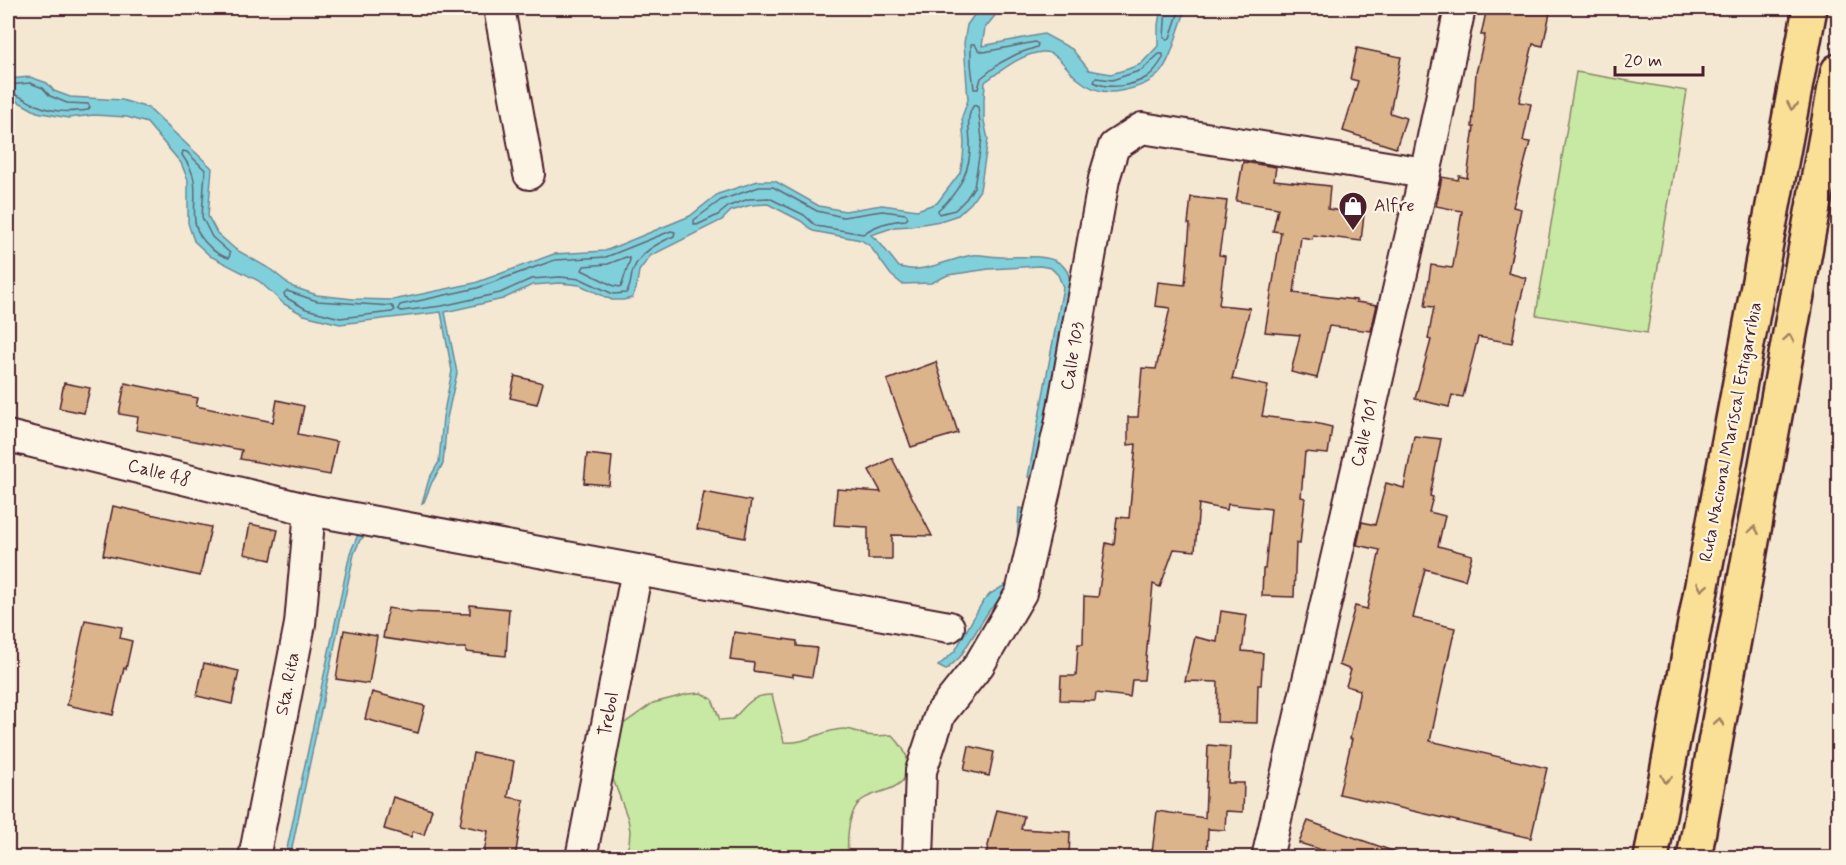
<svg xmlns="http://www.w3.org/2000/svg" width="1846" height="865" font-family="Mynerve,sans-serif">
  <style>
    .green { fill: #c7e9a3; stroke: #888467; stroke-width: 1.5 }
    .water { fill: #80d0dc; stroke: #6a8995; stroke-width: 1.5 }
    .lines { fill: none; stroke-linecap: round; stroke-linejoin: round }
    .shore { stroke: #606672; stroke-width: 1.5 }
    .building { fill: #dbb48c; stroke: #4a1f2b; stroke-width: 1.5 }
    .minor-casing { stroke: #4a1f2b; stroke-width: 34 }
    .highway-casing { stroke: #4a1f2b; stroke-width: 38 }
    .minor { stroke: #fcf5e5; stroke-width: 30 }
    .highway { stroke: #fadf96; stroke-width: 33 }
    .oneway { stroke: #a27f60 }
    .labels { text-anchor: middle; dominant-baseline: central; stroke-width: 4.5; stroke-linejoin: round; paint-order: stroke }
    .poi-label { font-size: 18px; fill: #4a1f2b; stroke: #fcf5e5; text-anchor: start }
    .street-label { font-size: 18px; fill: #4a1f2b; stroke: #fcf5e5 }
  </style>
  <rect width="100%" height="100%" fill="#f5e8d3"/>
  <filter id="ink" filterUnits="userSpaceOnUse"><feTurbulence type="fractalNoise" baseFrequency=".0167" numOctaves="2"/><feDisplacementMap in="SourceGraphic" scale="12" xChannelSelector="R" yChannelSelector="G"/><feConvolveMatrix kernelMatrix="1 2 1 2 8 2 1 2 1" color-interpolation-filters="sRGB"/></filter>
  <g filter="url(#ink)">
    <g class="green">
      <path d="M1576 72 1687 91 1647 333 1536 315Z"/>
      <path d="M701 693 712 699 720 720 733 719C746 706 752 694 772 695L784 742C805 745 823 729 844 729 854 729 859 734 867 735 875 737 884 735 892 735 908 751 919 775 892 788 883 792 870 794 862 800 847 812 847 841 848 857H623L629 844 630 831 628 819 610 771 622 725 653 703 688 694Z"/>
    </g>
    <g class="water">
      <path d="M979 8H1001L985 28 982 46 1044 34 1072 49 1089 70 1111 74 1128 69 1141 64 1158 46V25L1161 8H1186C1183 18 1179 28 1176 38 1166 72 1156 85 1120 91 1104 94 1091 90 1078 79 1066 70 1059 51 1042 52 1021 54 1002 70 985 82L984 100V121L988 139 980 190 971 203 958 215 940 221 911 226 895 227 871 235 880 243 899 267C904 268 911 270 917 269 935 268 954 258 972 255 981 254 990 257 1000 257 1028 258 1074 248 1070 291L1034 480 1028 477 1063 287 1058 275 1051 268 1040 266 989 269 948 275 931 283 902 284 891 275 870 246 861 240 813 231 801 221 768 204 751 205 731 211 722 220 650 256 639 271 636 289 632 298 623 300H612L580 285 560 283 532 285 503 299 445 312 457 373 447 418 443 464 432 482 424 502 422 503 429 479 439 462 443 417 452 371 441 312 340 324 304 315 284 304 259 281 210 256 194 241 188 223V180L181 163 147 123 127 117 94 115 68 118 37 112 19 102 8 99V79L30 77 47 83 54 91 70 97 122 100 148 108 212 168 208 216 217 233 235 249 270 269 293 287 317 295 353 299 393 300 475 283 554 254 605 251 690 216 718 194 758 181H775L819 206 845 211 882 205 917 210 937 203 960 173 963 159 964 144 962 117 968 100 964 43 967 25Z"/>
      <path d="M1019 508 1025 509 1024 562 1010 592 990 609 960 657 946 670 938 666 955 651 982 603 990 594 1007 584 1012 575 1016 564Z"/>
      <path d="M362 532 418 541 400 544 365 536 360 540 354 554 290 857 285 858 350 553 358 535Z"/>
    </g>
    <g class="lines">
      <g class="shore">
        <path d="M1166 8 1164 37 1167 40 1170 38 1180 8"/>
        <path d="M1035 42 1038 44 1037 47 1017 54 1000 63 981 78 978 89H974L971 64V44H975L978 50 984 52Z"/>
        <path d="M1159 54H1163V58C1159 65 1154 72 1147 77 1133 86 1108 90 1094 82L1096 78 1112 80 1142 70Z"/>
        <path d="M8 85 30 83 43 88 50 96 67 103 88 104 90 107 88 110C72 112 55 113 39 106 27 102 22 95 8 93"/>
        <path d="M974 105 978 107 982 139 974 187 966 199 955 210 939 214 938 210C959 193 972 168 970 141 969 128 966 116 974 105Z"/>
        <path d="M183 151 187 152 205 170 202 217 212 237 230 253 229 258C221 256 214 252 209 246 186 225 198 207 194 180 193 172 187 162 182 155Z"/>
        <path d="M759 187H773L817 211 843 217 882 211 906 214 908 218 906 220C889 221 875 225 863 234L816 226 804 215 769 198 749 199 729 206 718 215 697 225 694 224V220L721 200Z"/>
        <path d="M671 231 675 232 674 236C657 244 641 251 633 270 630 278 632 286 626 293L613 294 581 279 560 277 531 279 500 293 442 306 401 311 398 309 400 305 477 288 555 260 606 257Z"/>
        <path d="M626 257 629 258 630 260 621 287 614 286 582 270 584 266 608 264Z"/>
        <path d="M287 291 317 301 392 306 395 310 392 312 340 318 306 309 285 297 284 293Z"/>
      </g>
    </g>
    <g class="building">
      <path d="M1487 8H1551L1543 46 1533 44 1519 102 1531 104 1523 141 1530 142 1513 207 1521 209 1508 273 1526 278 1518 310 1512 343 1478 337 1463 397 1452 395 1449 407 1415 399 1431 340 1428 339 1434 307 1425 306 1431 265 1452 268 1453 266 1462 211 1436 206 1442 177 1458 180 1459 176 1467 178 1474 127H1472L1476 73 1485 35H1481Z"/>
      <path d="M1357 48 1401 57 1390 113 1406 118 1396 148 1343 131 1358 81 1350 79Z"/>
      <path d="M1243 162 1276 167 1274 180 1330 186 1328 209 1364 214 1361 241 1313 235 1312 239 1301 237 1294 293 1356 300V302L1377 305 1371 331 1329 326 1317 378 1291 372 1300 335 1265 332 1281 232 1273 231 1278 208 1236 201Z"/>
      <path d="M1191 197 1227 201 1219 255 1225 256 1219 305 1250 308 1232 379 1268 386 1262 416 1315 423 1332 427 1328 454 1305 452 1301 497 1305 498 1300 544 1296 543 1294 597 1262 596 1263 569H1265L1271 509 1228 504 1227 510 1199 504 1195 551 1174 549 1160 587 1153 584 1144 680H1132L1130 697 1096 693 1095 701 1060 700 1061 676H1076L1078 644H1083L1084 596 1098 597 1106 543 1114 545 1117 517 1129 518 1136 444 1128 445V417H1138L1142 368 1156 369 1170 308 1155 306 1158 282 1185 285 1190 224H1188Z"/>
      <path d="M936 362 958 433 911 447 887 380Z"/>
      <path d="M515 376 543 383 537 404 510 398Z"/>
      <path d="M64 383 90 388 84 413 59 408Z"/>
      <path d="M125 383 198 398 196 406 273 422 277 400 304 406 298 434 337 442 330 475 240 459 242 450 136 430 138 417 119 414Z"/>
      <path d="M1414 436 1441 439 1430 496 1433 497 1429 512 1445 516 1438 546 1472 555 1465 580 1425 569 1413 618 1455 628 1430 741 1547 768 1531 838 1339 794 1352 739H1350L1360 690 1346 686 1351 670 1339 665 1355 606 1367 609 1380 550 1357 545 1362 522 1375 525 1386 483 1404 488Z"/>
      <path d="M587 454 612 457 609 485 584 483Z"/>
      <path d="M892 458 932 536 892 535V559H868V527L834 525 837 489 881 492 869 470Z"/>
      <path d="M704 492 751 501 745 538 697 529Z"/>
      <path d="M113 506 211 527 200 576 103 555Z"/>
      <path d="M250 524 278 530 271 560 244 554Z"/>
      <path d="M470 605 509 609 506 656 466 652V648H448L383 638 388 608 411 612 470 614Z"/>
      <path d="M1221 611 1247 615 1242 651 1263 653 1261 685H1258L1257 723 1217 722 1218 682 1185 681 1195 637 1217 642Z"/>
      <path d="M85 620 122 627 120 638 132 641 126 669 124 668 113 715 67 705Z"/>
      <path d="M344 630 377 636 369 684 336 679Z"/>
      <path d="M734 632 797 641V646L817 648 812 677 793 674V677L753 671 754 663 730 660Z"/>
      <path d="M204 663 239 671 232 704 197 696Z"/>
      <path d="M372 692 425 706 418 733 365 719Z"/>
      <path d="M1208 745 1230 747 1228 783H1244L1243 812 1226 811 1225 830 1208 829 1207 856 1152 853 1157 811 1205 818Z"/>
      <path d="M969 746 994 752 989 776 964 770Z"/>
      <path d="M473 753 514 761 508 797 524 800 515 858H483L488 831 460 825Z"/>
      <path d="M393 797 432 809 424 835 413 831 411 837 384 829Z"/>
      <path d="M997 810 1024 816 1021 829 1070 832 1069 858H985Z"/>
      <path d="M1308 821 1401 854V858H1317L1319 849 1299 843Z"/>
    </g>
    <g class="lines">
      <g class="minor-casing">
        <g id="minor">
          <path d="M499 8 529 174"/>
          <path d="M8 436 310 510 949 627"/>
          <path d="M254 858 300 624 310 510"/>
          <path d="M581 858 637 570"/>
          <path d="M918 858 921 771 940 714 979 665 1021 593 1060 425 1104 179 1114 146 1142 128 1425 173"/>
          <path d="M1267 858 1429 156 1460 8"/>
        </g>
      </g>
      <g class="highway-casing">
        <g id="highway">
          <path d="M1651 858 1810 8"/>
          <path d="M1694 858 1838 71"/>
        </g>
      </g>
      <use href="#minor" class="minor"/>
      <use href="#highway" class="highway"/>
    </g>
    <defs><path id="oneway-chevron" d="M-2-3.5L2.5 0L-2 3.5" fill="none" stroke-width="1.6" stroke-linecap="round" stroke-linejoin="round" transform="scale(1.5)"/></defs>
    <g class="oneway">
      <use href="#oneway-chevron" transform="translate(1792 106) rotate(101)"/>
      <use href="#oneway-chevron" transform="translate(1789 338) rotate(-80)"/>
      <use href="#oneway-chevron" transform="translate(1754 530) rotate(-80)"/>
      <use href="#oneway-chevron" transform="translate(1702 587) rotate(101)"/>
      <use href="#oneway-chevron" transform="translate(1719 722) rotate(-80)"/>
      <use href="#oneway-chevron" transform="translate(1666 779) rotate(101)"/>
    </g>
  </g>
  <defs>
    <g id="shop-pin" transform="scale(1.5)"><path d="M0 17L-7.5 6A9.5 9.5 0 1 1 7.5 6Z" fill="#4a1f2b" stroke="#fcf5e5"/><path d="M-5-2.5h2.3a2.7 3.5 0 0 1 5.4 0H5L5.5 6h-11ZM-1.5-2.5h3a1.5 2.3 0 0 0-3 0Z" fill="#fff"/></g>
  </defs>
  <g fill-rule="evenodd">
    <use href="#shop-pin" x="1353" y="206"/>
  </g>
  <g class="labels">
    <g class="poi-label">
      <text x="1374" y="206">Alfre</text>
    </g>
    <g class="street-label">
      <text transform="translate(1073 356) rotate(-80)">Calle 103</text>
      <text transform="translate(1731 432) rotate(-79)">Ruta Nacional Mariscal Estigarribia</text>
      <text transform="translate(1365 433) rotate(-77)">Calle 101</text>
      <text transform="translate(159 473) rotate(14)">Calle 48</text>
      <text transform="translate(288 684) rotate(-79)">Sta. Rita</text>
      <text transform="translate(609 714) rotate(-79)">Trebol</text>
    </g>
  </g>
  <rect width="1846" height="865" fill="none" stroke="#fcf5e5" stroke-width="30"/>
  <rect x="15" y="15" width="1816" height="835" fill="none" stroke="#4a1f2b" stroke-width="2" filter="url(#ink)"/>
  <path d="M1615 66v9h88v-9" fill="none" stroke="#4a1f2b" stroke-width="3"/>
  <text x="1624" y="66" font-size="18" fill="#4a1f2b" stroke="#fcf5e5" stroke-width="4.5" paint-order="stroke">20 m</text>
</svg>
